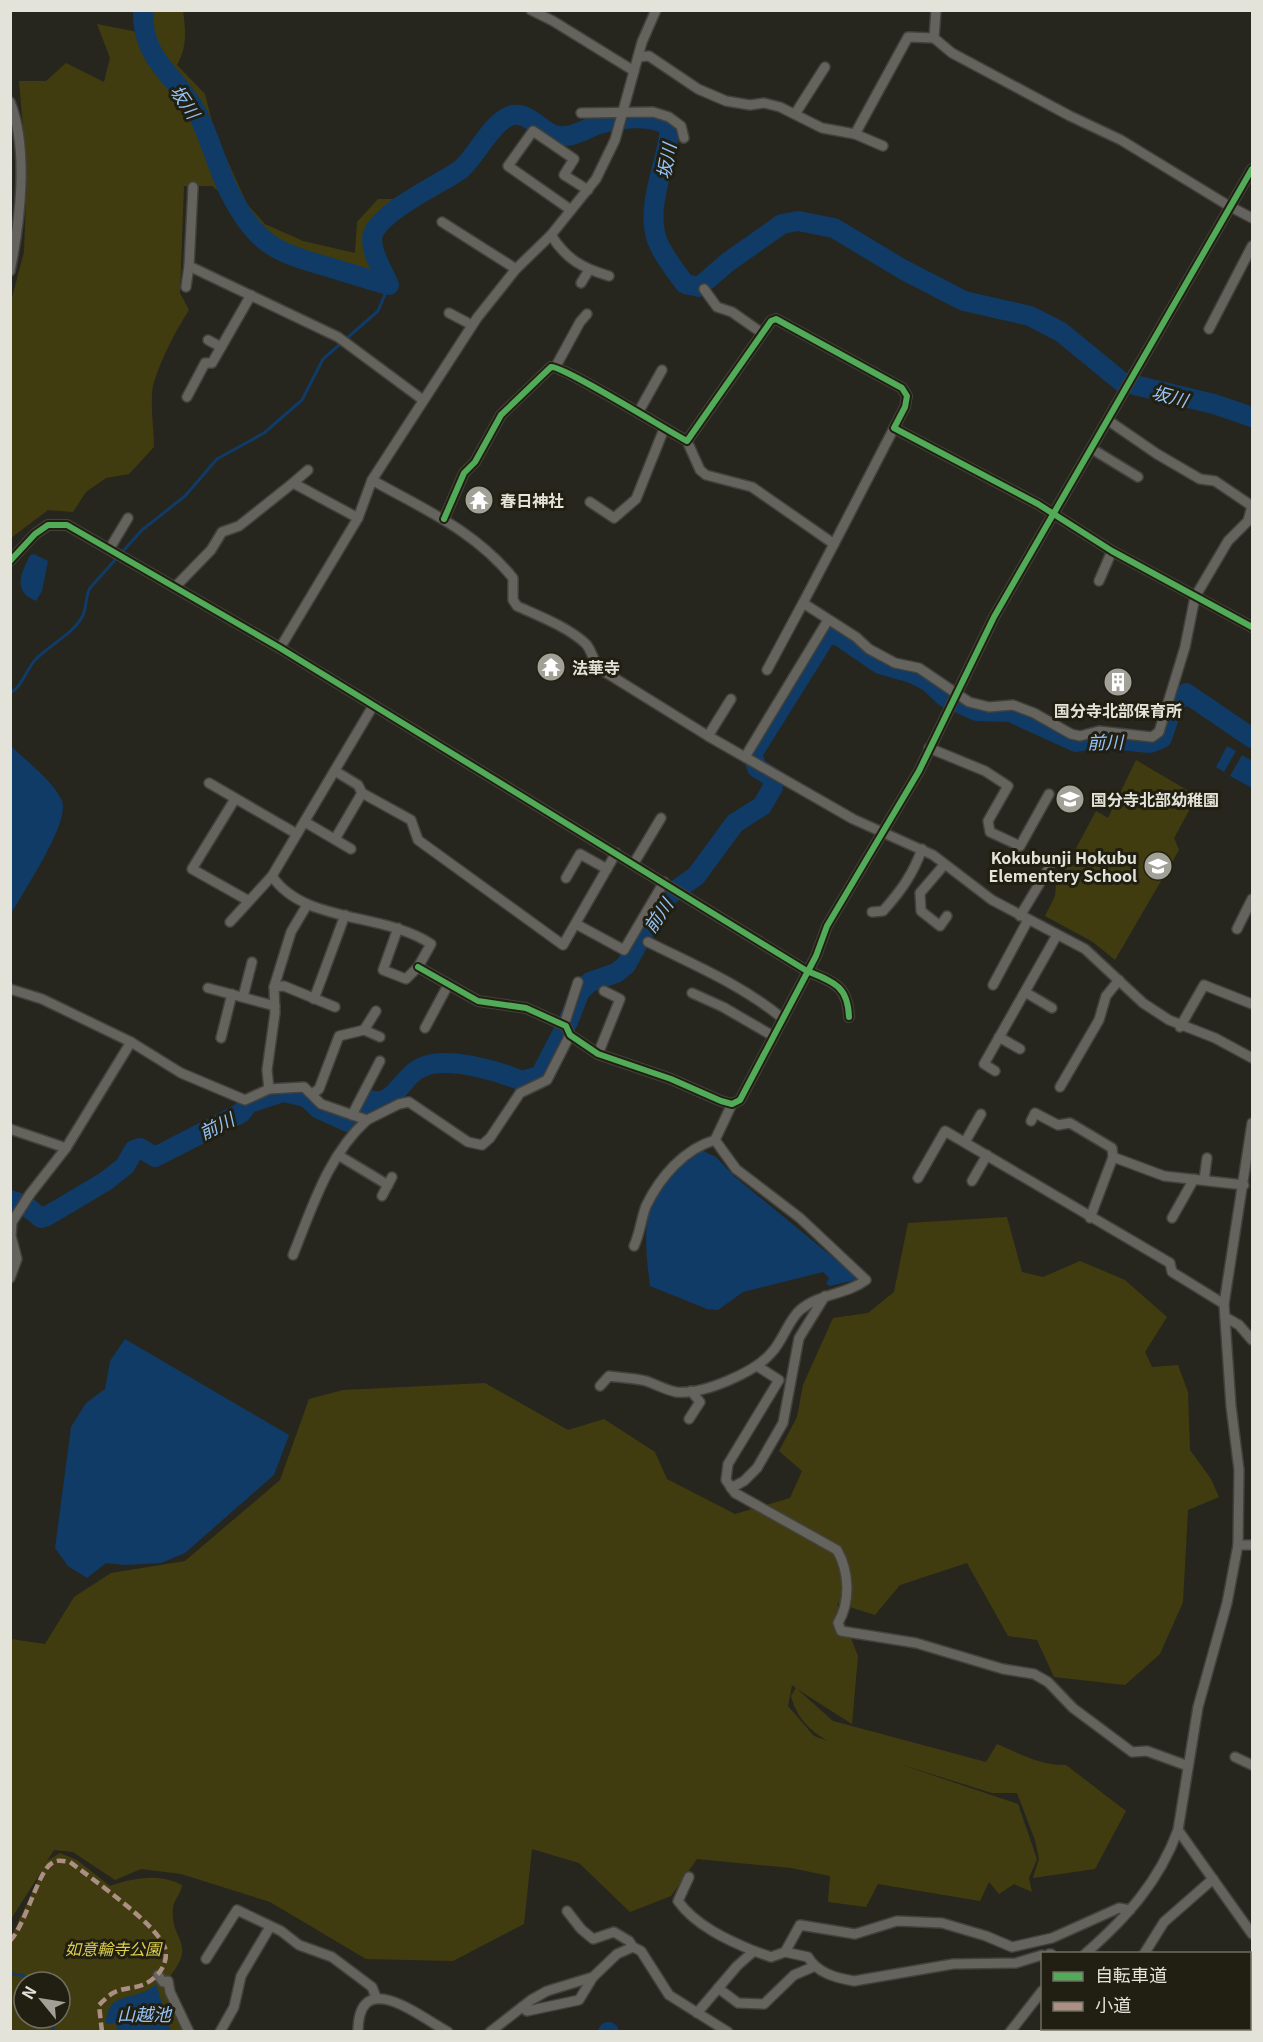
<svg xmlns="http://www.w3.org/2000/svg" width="1263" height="2042" font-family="Georgia,'Noto Sans JP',serif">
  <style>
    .green { fill: #413c0f; fill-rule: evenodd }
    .water { fill: #0f3b66 }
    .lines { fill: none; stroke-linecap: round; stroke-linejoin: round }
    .stream { stroke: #0f3b66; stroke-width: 3 }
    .river { stroke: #0f3b66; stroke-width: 20 }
    .street-casing { stroke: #42413b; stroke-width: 12 }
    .primary-casing { stroke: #42413b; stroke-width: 18 }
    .street { stroke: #64635d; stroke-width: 9 }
    .primary { stroke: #606464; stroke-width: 15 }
    .quiet { stroke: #ac8f84; stroke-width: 4.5; stroke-dasharray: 9 4.5; stroke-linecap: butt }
    .cycleway-casing { stroke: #211f11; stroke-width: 10 }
    .cycleway { stroke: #51ab58; stroke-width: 6 }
    .labels { text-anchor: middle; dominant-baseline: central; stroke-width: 6; stroke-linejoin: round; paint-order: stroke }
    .poi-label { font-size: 16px; font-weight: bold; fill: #e4e3da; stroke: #211f11; text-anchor: start }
    .park-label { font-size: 16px; font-style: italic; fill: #ded04a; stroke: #211f11 }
    .water-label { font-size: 18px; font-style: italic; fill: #95c3f8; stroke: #211f11 }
  </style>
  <rect width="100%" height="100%" fill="#26261e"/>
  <g class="green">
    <path d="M152 11H183C186 30 187 48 177 65L205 94 215 133 247 204 265 224 303 241 355 253 357 222 378 199H402L376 223 366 237 381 278 307 258 273 240 254 220 212 186H184L180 293 189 310C175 332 162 357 154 382 149 396 154 430 154 447L129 474 106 478 86 492 73 512 48 510 11 538 10 305 24 252 27 172 19 81H46L66 63 104 82 110 58 97 24 153 35Z"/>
    <path d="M1136 760 1197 796 1174 838 1179 850 1115 960 1093 942 1045 916 1055 896 1056 886 1096 811 1108 818Z"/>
    <path d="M1007 1217 1022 1272 1043 1277 1080 1261 1125 1280 1167 1317 1145 1352 1152 1367 1178 1365 1188 1392 1190 1450 1211 1479 1219 1497 1188 1510 1183 1602 1160 1654 1125 1685 1054 1677 1037 1640 1008 1636 967 1563 900 1585 875 1615 837 1603 858 1656 852 1724 797 1689 833 1721 986 1762 997 1744C1018 1753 1042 1766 1066 1765L1126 1811 1095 1869 1033 1878 1039 1859 1035 1840 1017 1793H992L896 1763 1018 1804 1037 1859 1029 1878 1032 1892 1014 1884 999 1894 989 1882 980 1901 878 1884 866 1907 828 1902 830 1876 791 1868 697 1859 671 1896 630 1912 579 1863 532 1849 524 1924 453 1961 366 1959 270 1902 181 1874 141 1869 115 1880 73 1852 54 1850 47 1861 60 1853 77 1860 110 1886C134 1878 159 1873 182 1885 181 1894 174 1900 173 1907 169 1943 201 1941 165 1982L191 2032 11 2031V1937L43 1869 11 1919V1639L45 1644 74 1597 111 1573 185 1561 280 1480 309 1399 343 1390 485 1383 568 1430 604 1419 655 1452 667 1479 735 1514 790 1498 802 1471 779 1451 797 1417 803 1385 833 1318 868 1313 894 1292 908 1223ZM792 1685 796 1688 791 1696C797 1718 809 1730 828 1741L814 1736 788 1706ZM24 1982H60V2018H24Z"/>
  </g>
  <g class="water">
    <path d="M34 554 48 561 42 591 36 601C12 591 21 574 30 555Z"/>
    <path d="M11 746C25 760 55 783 62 801 70 823 23 892 11 914Z"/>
    <path d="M1227 746 1236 751 1224 772 1216 767Z"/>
    <path d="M1242 755 1252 761V788L1230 776Z"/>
    <path d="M699 1149 716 1157 734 1176 857 1277 855 1280 830 1286 826 1284 829 1278 823 1272 743 1292 718 1310 707 1309 650 1286C641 1216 644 1196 699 1149Z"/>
    <path d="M125 1339 289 1435 274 1475 185 1553 161 1563 125 1565 106 1563 87 1578 68 1566 55 1548 71 1427 86 1403 105 1389 110 1361Z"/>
    <path d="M156 1984 171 2031H117L116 2023 106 2024C107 1988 137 2003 156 1984Z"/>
  </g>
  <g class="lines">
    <g class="stream">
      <path d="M10 693C21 688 27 669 35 660 49 645 74 634 83 615 87 607 85 597 90 588L142 530 185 496 217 459 264 433 302 400 323 359 378 311 389 285"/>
      <path d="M11 1974 22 1975 36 1982"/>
      <path d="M52 2032 55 2018"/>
    </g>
    <g class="river">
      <path d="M143 10C142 62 175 73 197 113 210 137 216 164 228 189 259 253 283 253 345 272 360 276 374 282 389 285 384 272 368 249 373 234 381 211 440 184 460 170 476 157 494 118 513 115 534 112 544 140 566 136 577 135 586 129 596 125 617 119 653 112 670 128 667 164 645 205 657 240 663 256 675 270 685 284L699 287 728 262 782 224 798 221 834 228 902 269 964 301 1030 316 1061 332 1122 382 1214 404 1252 417"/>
      <path d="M10 1200 25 1205 41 1218 47 1216 106 1181 125 1166 134 1150 140 1148 155 1157 241 1113 249 1103 283 1092 306 1097 319 1109 350 1123 361 1113 370 1100C396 1108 401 1074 425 1066 451 1057 498 1071 522 1081L540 1076 568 1022 580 991 590 982 616 973 626 965 658 907 665 898 696 876 735 823 762 806 773 787 774 778 757 768 752 754 826 636 836 634 880 664 914 674 929 682 945 697 977 711 1010 712 1076 742 1101 738 1150 743 1162 738 1174 703 1186 693 1252 738"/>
      <path d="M608 2032H609"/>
      <path d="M1236 2032 1238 2028"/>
    </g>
    <g class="street-casing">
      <g id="street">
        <path d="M531 10 553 21 634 71"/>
        <path d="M936 10 934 38 952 53 1070 116 1121 140 1229 206 1252 218"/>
        <path d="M638 57 649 56 698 89 726 101 750 105 764 103 780 107 822 128 855 134 908 37 934 38"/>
        <path d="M10 102C29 149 20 222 10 271"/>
        <path d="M581 113 653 112 669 117 681 126 684 138"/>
        <path d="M795 114 825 67"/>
        <path d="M855 134 883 146"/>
        <path d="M193 187 189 266 338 337 423 400"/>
        <path d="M571 210 508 166 533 131 574 159 564 175 588 190"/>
        <path d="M442 222 516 269"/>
        <path d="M551 235C566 259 582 268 609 276"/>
        <path d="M581 283 589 270"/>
        <path d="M186 287 189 266"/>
        <path d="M704 289 717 307 732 312 762 333"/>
        <path d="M449 313 472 325"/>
        <path d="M1209 329 1252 246"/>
        <path d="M208 340 221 347"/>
        <path d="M556 366 580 322 587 314"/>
        <path d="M187 397 205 363H212L251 295"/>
        <path d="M639 411 662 370"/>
        <path d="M687 441 700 470 706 475 752 487 834 544 894 428"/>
        <path d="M1092 449 1138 477"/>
        <path d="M372 480C425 510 474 530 513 578V600L517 606C539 616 568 627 586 644 592 651 593 661 600 669L708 736 853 819 933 855 992 900 1085 949 1143 1003 1169 1020 1215 1038 1252 1058"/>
        <path d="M293 483 308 470"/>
        <path d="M590 502 614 518 636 499 664 429"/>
        <path d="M444 519 464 473 475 462 501 415 551 367C562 365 668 431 687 441L771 321 776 319 902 388 907 396 905 407 894 428 1038 504 1112 551 1252 627"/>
        <path d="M834 544 803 603 856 637 869 649 895 663 919 668 969 702 989 707 1013 705 1034 713 1071 734 1080 736 1099 731 1152 737 1159 732 1185 647 1195 597 1228 541 1248 521 1252 506 1215 481 1200 479 1157 454 1109 421"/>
        <path d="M110 548 128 518"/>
        <path d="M10 561 35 534 48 525H67L280 648 807 971C834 982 848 986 849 1017"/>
        <path d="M1099 581 1112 551"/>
        <path d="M175 587 211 550 222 532 239 526 293 483 358 518"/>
        <path d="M280 648 358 518 372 480 477 318 516 269 551 235 596 179 615 140 642 42 656 10"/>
        <path d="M767 670 803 603"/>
        <path d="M708 736 731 699"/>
        <path d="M929 748 985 771 1008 786 988 821 990 832 1020 846 1049 794"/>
        <path d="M745 757 828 620"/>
        <path d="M335 771 358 785 362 793 411 820 418 840 563 945 616 853"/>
        <path d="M209 783 297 834"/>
        <path d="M235 799 192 869 249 901"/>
        <path d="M305 822 351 849"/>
        <path d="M335 839 362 793"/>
        <path d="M634 863 661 818"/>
        <path d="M944 865 920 893 921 911 940 926 947 916"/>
        <path d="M272 876C304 924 384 912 431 944L418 967 406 979 383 970 398 928"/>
        <path d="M566 878 580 854 607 869"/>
        <path d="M307 905 291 932 274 987 275 1013 267 1070 269 1089 304 1087 321 1104 367 1120 399 1104 409 1102 468 1142 482 1145 490 1138 520 1093 547 1080 570 1035"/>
        <path d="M872 912 883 911C901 891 913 874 922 849"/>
        <path d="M1020 916 1049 868"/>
        <path d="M230 922 272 876 373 706"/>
        <path d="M576 924 624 950 664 882"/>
        <path d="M1237 929 1252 899"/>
        <path d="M648 942C694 965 742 985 782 1018"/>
        <path d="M418 967 478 1001 526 1008 566 1026 570 1035 598 1054 671 1079 721 1101 732 1104 740 1100 816 956 827 926 919 771 994 617 1252 169"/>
        <path d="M993 985 1028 920"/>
        <path d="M274 987 284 986 335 1007"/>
        <path d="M208 988 275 1006"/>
        <path d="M10 989 42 999 131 1042"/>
        <path d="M1025 992 1052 1008"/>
        <path d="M692 993 723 1007 773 1036"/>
        <path d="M243 997 252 962"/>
        <path d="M314 999 345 915"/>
        <path d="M564 1025 578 982"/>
        <path d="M1180 1027 1204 985 1252 1004"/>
        <path d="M425 1028 448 985"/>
        <path d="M364 1030 376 1011"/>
        <path d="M999 1037 1020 1049"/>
        <path d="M221 1038 232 994"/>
        <path d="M598 1054 620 999 604 991"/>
        <path d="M995 1071 984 1064 1057 935"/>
        <path d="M1060 1087 1099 1020 1106 996 1119 980"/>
        <path d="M312 1094 319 1089 339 1036 364 1030 380 1037"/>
        <path d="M352 1115 380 1061"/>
        <path d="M1031 1121 1035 1113 1058 1125 1070 1123 1112 1148 1113 1157"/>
        <path d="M10 1129 66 1148"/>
        <path d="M965 1142 981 1114"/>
        <path d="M338 1155 388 1185"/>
        <path d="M918 1178 945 1131 1170 1263 1172 1272 1224 1304"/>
        <path d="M1204 1180 1207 1158"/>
        <path d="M972 1181 987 1155"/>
        <path d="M382 1196 392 1177"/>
        <path d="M1090 1218 1113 1157 1164 1176 1244 1185"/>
        <path d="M1172 1218 1194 1179"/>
        <path d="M634 1246C640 1233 641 1219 646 1206 660 1177 684 1149 715 1140"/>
        <path d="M293 1255C312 1208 328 1155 367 1120"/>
        <path d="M10 1278 17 1259 11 1236 12 1222 30 1194 66 1148 131 1042 181 1073 245 1100 269 1089"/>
        <path d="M1225 1317 1239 1325 1252 1340"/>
        <path d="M757 1366 779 1380 728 1464 726 1480 735 1493 837 1550C849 1571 851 1601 838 1623L841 1631 916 1643 1003 1669 1034 1674 1048 1682 1073 1708 1132 1752 1147 1751 1188 1766"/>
        <path d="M600 1386 609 1376C621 1378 634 1378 646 1381 655 1384 666 1390 676 1392 703 1395 756 1372 772 1352 783 1340 788 1321 800 1310 820 1293 846 1295 866 1280L800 1218 736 1169 715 1140 732 1104"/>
        <path d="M689 1419 700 1402 691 1391"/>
        <path d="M731 1488 744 1481 757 1468 783 1423 799 1338 825 1296"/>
        <path d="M1238 1545H1252"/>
        <path d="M1235 1757 1252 1765"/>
        <path d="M1178 1830 1252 1934"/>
        <path d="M689 1877 678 1901C695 1925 727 1940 754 1951"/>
        <path d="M567 1911 581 1929 593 1939 614 1932 629 1941 633 1947"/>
        <path d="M785 1952 808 1957C817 1973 836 1978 854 1981L953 1964 1016 1963 1042 1955"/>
        <path d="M1049 1954H1051"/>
        <path d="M1085 1954C1126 1918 1159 1882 1178 1830L1198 1707 1227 1603 1238 1545 1239 1470 1231 1406 1224 1304 1252 1123"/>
        <path d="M1144 1954 1164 1922 1213 1879"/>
        <path d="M206 1959 237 1910 281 1931 299 1945 332 1957 372 1987 376 1997"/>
        <path d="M158 1975 163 1982 168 1981 170 1992 189 2032"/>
        <path d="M718 1988 738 2003 764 2004 794 1975 813 1967"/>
        <path d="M522 2007 527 2011 579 2000 593 1977"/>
        <path d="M1250 2007 1252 2008"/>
        <path d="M697 2013 737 1966 754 1951 771 1957 785 1952 800 1925 855 1934 897 1921 942 1923 986 1936 1012 1947 1052 1938 1119 1908 1130 1910"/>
        <path d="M220 2032 234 2007 241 1976 270 1927"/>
        <path d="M358 2032C358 1966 419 2016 448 2032"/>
        <path d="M490 2032 531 2000 547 1991 593 1977 617 1954 633 1947 641 1951 669 1995 728 2032"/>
        <path d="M1010 2032 1042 1991"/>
        <path d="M1199 2032 1201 2028"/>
      </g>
    </g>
    <g class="primary-casing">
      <path id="primary" d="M1250 2032 1252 2022"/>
    </g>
    <use href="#street" class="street"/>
    <use href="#primary" class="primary"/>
    <path class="quiet" d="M10 1941C26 1924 38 1871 52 1863 58 1859 63 1861 70 1862 92 1879 157 1924 165 1948 168 1959 163 1970 155 1977 140 1991 128 1985 113 1993 108 1996 103 2001 99 2005L102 2032"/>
    <g class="cycleway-casing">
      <g id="cycleway">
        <path d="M444 519 464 473 475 462 501 415 551 367C562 365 668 431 687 441L771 321 776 319 902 388 907 396 905 407 894 428 1038 504 1112 551 1252 627"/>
        <path d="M10 561 35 534 48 525H67L280 648 807 971C834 982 848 986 849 1017"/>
        <path d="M418 967 478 1001 526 1008 566 1026 570 1035 598 1054 671 1079 721 1101 732 1104 740 1100 816 956 827 926 919 771 994 617 1252 169"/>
      </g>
    </g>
    <use href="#cycleway" class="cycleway"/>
  </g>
  <defs>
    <g id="temple-disc" transform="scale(1.5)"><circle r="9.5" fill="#a2a198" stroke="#211f11"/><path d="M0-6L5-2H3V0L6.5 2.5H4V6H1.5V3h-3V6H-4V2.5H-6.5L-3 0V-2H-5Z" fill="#fff"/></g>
    <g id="building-disc" transform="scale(1.5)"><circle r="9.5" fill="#a2a198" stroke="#211f11"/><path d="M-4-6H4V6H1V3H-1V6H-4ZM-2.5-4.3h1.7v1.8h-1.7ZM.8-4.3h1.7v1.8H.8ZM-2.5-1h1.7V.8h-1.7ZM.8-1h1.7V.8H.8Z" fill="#fff"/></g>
    <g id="school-disc" transform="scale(1.5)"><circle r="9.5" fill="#a2a198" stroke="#211f11"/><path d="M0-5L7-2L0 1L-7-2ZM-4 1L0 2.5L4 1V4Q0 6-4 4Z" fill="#fff"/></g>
  </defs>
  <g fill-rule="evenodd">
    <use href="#temple-disc" x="479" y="500"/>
    <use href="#temple-disc" x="551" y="667"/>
    <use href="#building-disc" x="1118" y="682"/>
    <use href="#school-disc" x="1070" y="799"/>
    <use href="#school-disc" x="1158" y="866"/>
  </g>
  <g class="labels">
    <g class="poi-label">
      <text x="500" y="500">春日神社</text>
      <text x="572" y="667">法華寺</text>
      <text x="1118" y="710" text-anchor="middle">国分寺北部保育所</text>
      <text x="1091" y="799">国分寺北部幼稚園</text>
      <text x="1137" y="857" text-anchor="end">Kokubunji Hokubu<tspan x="1137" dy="18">Elementery School</tspan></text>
    </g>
    <g class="park-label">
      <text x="113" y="1948">如意輪寺公園</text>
    </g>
    <g class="water-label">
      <text transform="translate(186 101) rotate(56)">坂川</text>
      <text transform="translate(665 161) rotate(-80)">坂川</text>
      <text transform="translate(1170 395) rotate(15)">坂川</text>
      <text transform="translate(1105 741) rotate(-1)">前川</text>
      <text transform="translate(657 915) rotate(-56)">前川</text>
      <text transform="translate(216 1125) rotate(-27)">前川</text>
      <text x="144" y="2013">山越池</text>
    </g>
  </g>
  <rect width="1263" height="2042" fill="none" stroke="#e4e3da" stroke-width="24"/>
  <rect x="1041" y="1952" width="210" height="78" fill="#211f11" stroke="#6f6d61" stroke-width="1.5"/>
  <rect x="1053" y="1972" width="30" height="9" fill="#51ab58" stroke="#6f6d61" stroke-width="1.5"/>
  <text x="1095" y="1982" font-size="18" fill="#e4e3da">自転車道</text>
  <rect x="1053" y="2002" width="30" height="9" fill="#ac8f84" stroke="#6f6d61" stroke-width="1.5"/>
  <text x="1095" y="2012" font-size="18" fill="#e4e3da">小道</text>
  <g transform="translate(42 2000) rotate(300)"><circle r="28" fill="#211f11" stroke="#6f6d61" stroke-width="1.5"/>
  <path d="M0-4.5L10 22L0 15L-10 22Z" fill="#a2a198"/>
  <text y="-9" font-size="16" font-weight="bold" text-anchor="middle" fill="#e4e3da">N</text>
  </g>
</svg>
